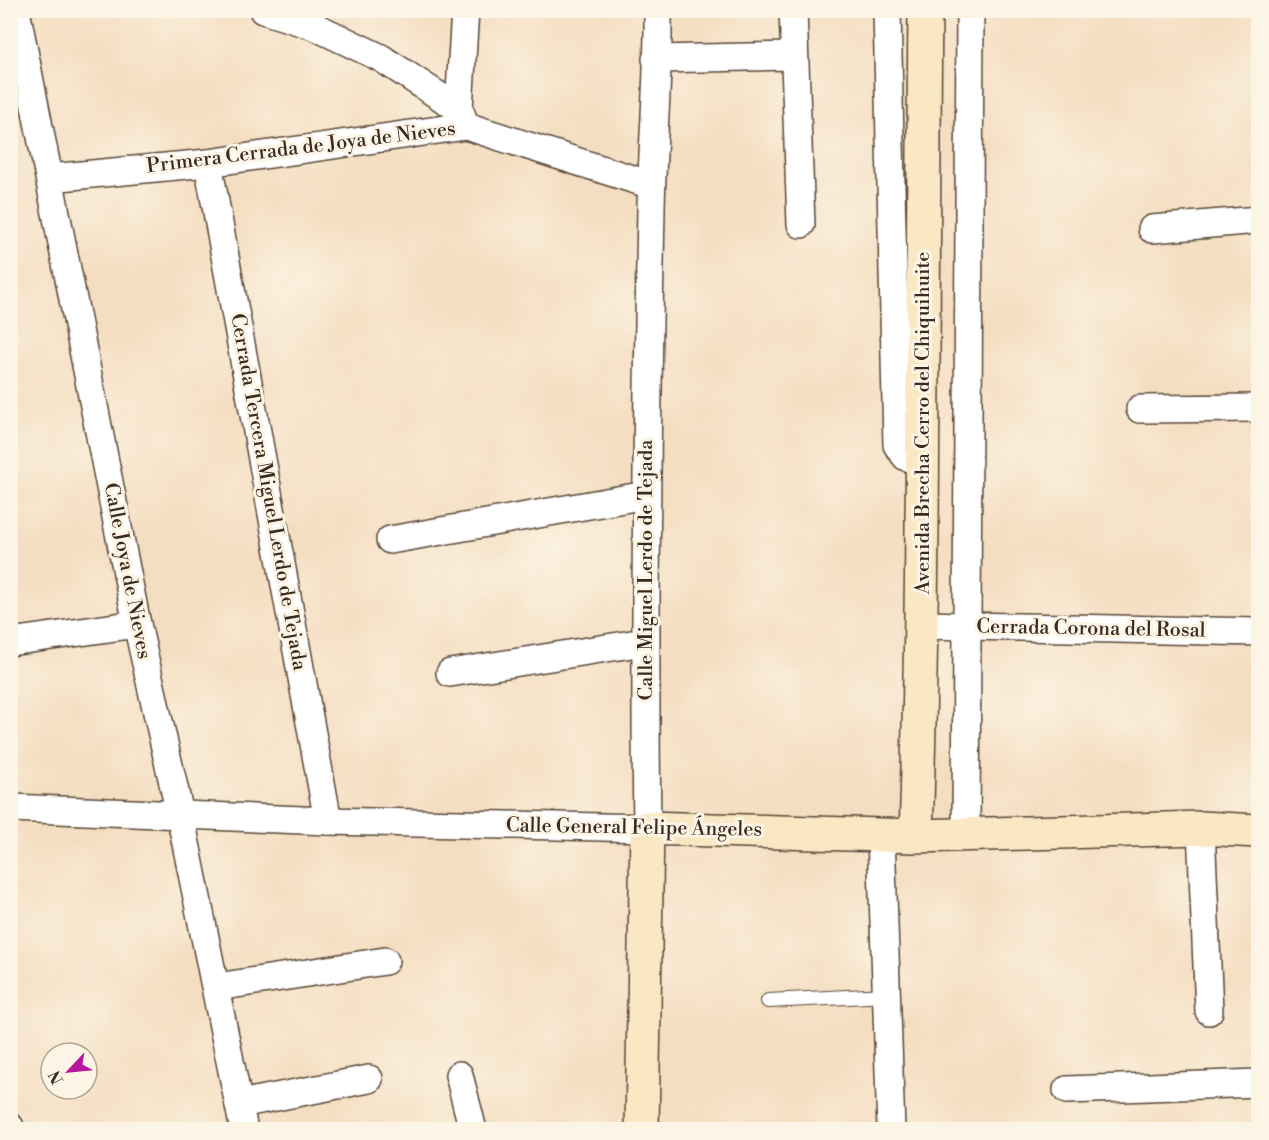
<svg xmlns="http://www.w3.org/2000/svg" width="1269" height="1140" font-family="'Libre Bodoni',serif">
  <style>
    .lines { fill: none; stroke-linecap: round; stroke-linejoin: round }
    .lane-casing { stroke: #574536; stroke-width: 16 }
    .street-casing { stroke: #574536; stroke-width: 30 }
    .secondary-casing { stroke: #574536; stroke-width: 36 }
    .lane { stroke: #fff; stroke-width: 14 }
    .street { stroke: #fff; stroke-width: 27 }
    .secondary { stroke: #fae7c3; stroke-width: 33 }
    .labels { text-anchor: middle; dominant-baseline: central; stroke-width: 6; stroke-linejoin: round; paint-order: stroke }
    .street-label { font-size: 20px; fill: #3b2a1e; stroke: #fcf5e5 }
  </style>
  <rect width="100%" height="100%" fill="#fcf5e5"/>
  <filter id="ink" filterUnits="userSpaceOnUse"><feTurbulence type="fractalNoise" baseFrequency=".0167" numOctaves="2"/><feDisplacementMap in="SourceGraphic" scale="12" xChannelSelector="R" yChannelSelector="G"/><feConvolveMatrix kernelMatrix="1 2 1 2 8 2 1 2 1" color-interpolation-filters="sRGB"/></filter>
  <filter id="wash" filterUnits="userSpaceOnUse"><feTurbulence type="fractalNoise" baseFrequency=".008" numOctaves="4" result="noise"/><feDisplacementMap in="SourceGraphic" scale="24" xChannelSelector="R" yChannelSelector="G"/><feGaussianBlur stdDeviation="1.35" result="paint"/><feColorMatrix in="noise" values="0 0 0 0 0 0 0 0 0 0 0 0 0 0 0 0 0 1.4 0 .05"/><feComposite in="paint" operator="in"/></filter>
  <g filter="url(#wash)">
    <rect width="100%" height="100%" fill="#f4dec1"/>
  </g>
  <g filter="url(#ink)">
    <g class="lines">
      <g class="lane-casing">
        <path id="lane" d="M768 1001 887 995"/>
      </g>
      <g class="street-casing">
        <g id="street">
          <path d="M16 10 137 624 180 814 244 1130"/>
          <path d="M263 10 314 26 381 58 459 109 466 126"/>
          <path d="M793 10 801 224"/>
          <path d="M887 10 897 445 906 457 921 462"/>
          <path d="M656 59 793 56"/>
          <path d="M459 109 465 10"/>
          <path d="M208 163 328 821"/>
          <path d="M50 178 208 163 466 126 651 185"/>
          <path d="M1152 229 1258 220"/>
          <path d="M1140 409 1258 408"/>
          <path d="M390 540 646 495"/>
          <path d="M923 625 1258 632"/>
          <path d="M10 642 137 624"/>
          <path d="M450 673 644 642"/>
          <path d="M10 808 328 821 647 828C644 622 647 416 651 210 652 144 659 77 658 10"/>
          <path d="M1201 828 1209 1011"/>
          <path d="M881 835 891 1130"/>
          <path d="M966 835 970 10"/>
          <path d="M217 987 385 961"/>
          <path d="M459 1075 473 1130"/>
          <path d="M1067 1090 1258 1083"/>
          <path d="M239 1104 369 1079"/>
          <path d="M10 1127 11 1130"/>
        </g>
      </g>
      <g class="secondary-casing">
        <g id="secondary">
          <path d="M916 836C925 561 922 286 925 10"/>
          <path d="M642 1130 647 828 916 836 1201 828 1258 831"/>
        </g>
      </g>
      <use href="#lane" class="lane"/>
      <use href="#street" class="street"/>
      <use href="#secondary" class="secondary"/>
    </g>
  </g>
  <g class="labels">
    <g class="street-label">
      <text transform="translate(301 148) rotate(-7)">Primera Cerrada de Joya de Nieves</text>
      <text transform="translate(923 423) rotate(-90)">Avenida Brecha Cerro del Chiquihuite</text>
      <text transform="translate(268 492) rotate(80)">Cerrada Tercera Miguel Lerdo de Tejada</text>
      <text transform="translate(646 570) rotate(-90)">Calle Miguel Lerdo de Tejada</text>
      <text transform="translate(127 571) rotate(79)">Calle Joya de Nieves</text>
      <text transform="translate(1091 629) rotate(1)">Cerrada Corona del Rosal</text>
      <text transform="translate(634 828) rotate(1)">Calle General Felipe Ángeles</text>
    </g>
  </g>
  <rect width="1269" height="1140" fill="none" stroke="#fcf5e5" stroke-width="36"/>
  <g transform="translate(69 1071) rotate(244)"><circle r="28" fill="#fcf5e5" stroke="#afa495" stroke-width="1.5"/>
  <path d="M0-4.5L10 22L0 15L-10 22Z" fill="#b5179e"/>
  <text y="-9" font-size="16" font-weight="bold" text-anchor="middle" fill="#3b2a1e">N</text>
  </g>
</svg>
